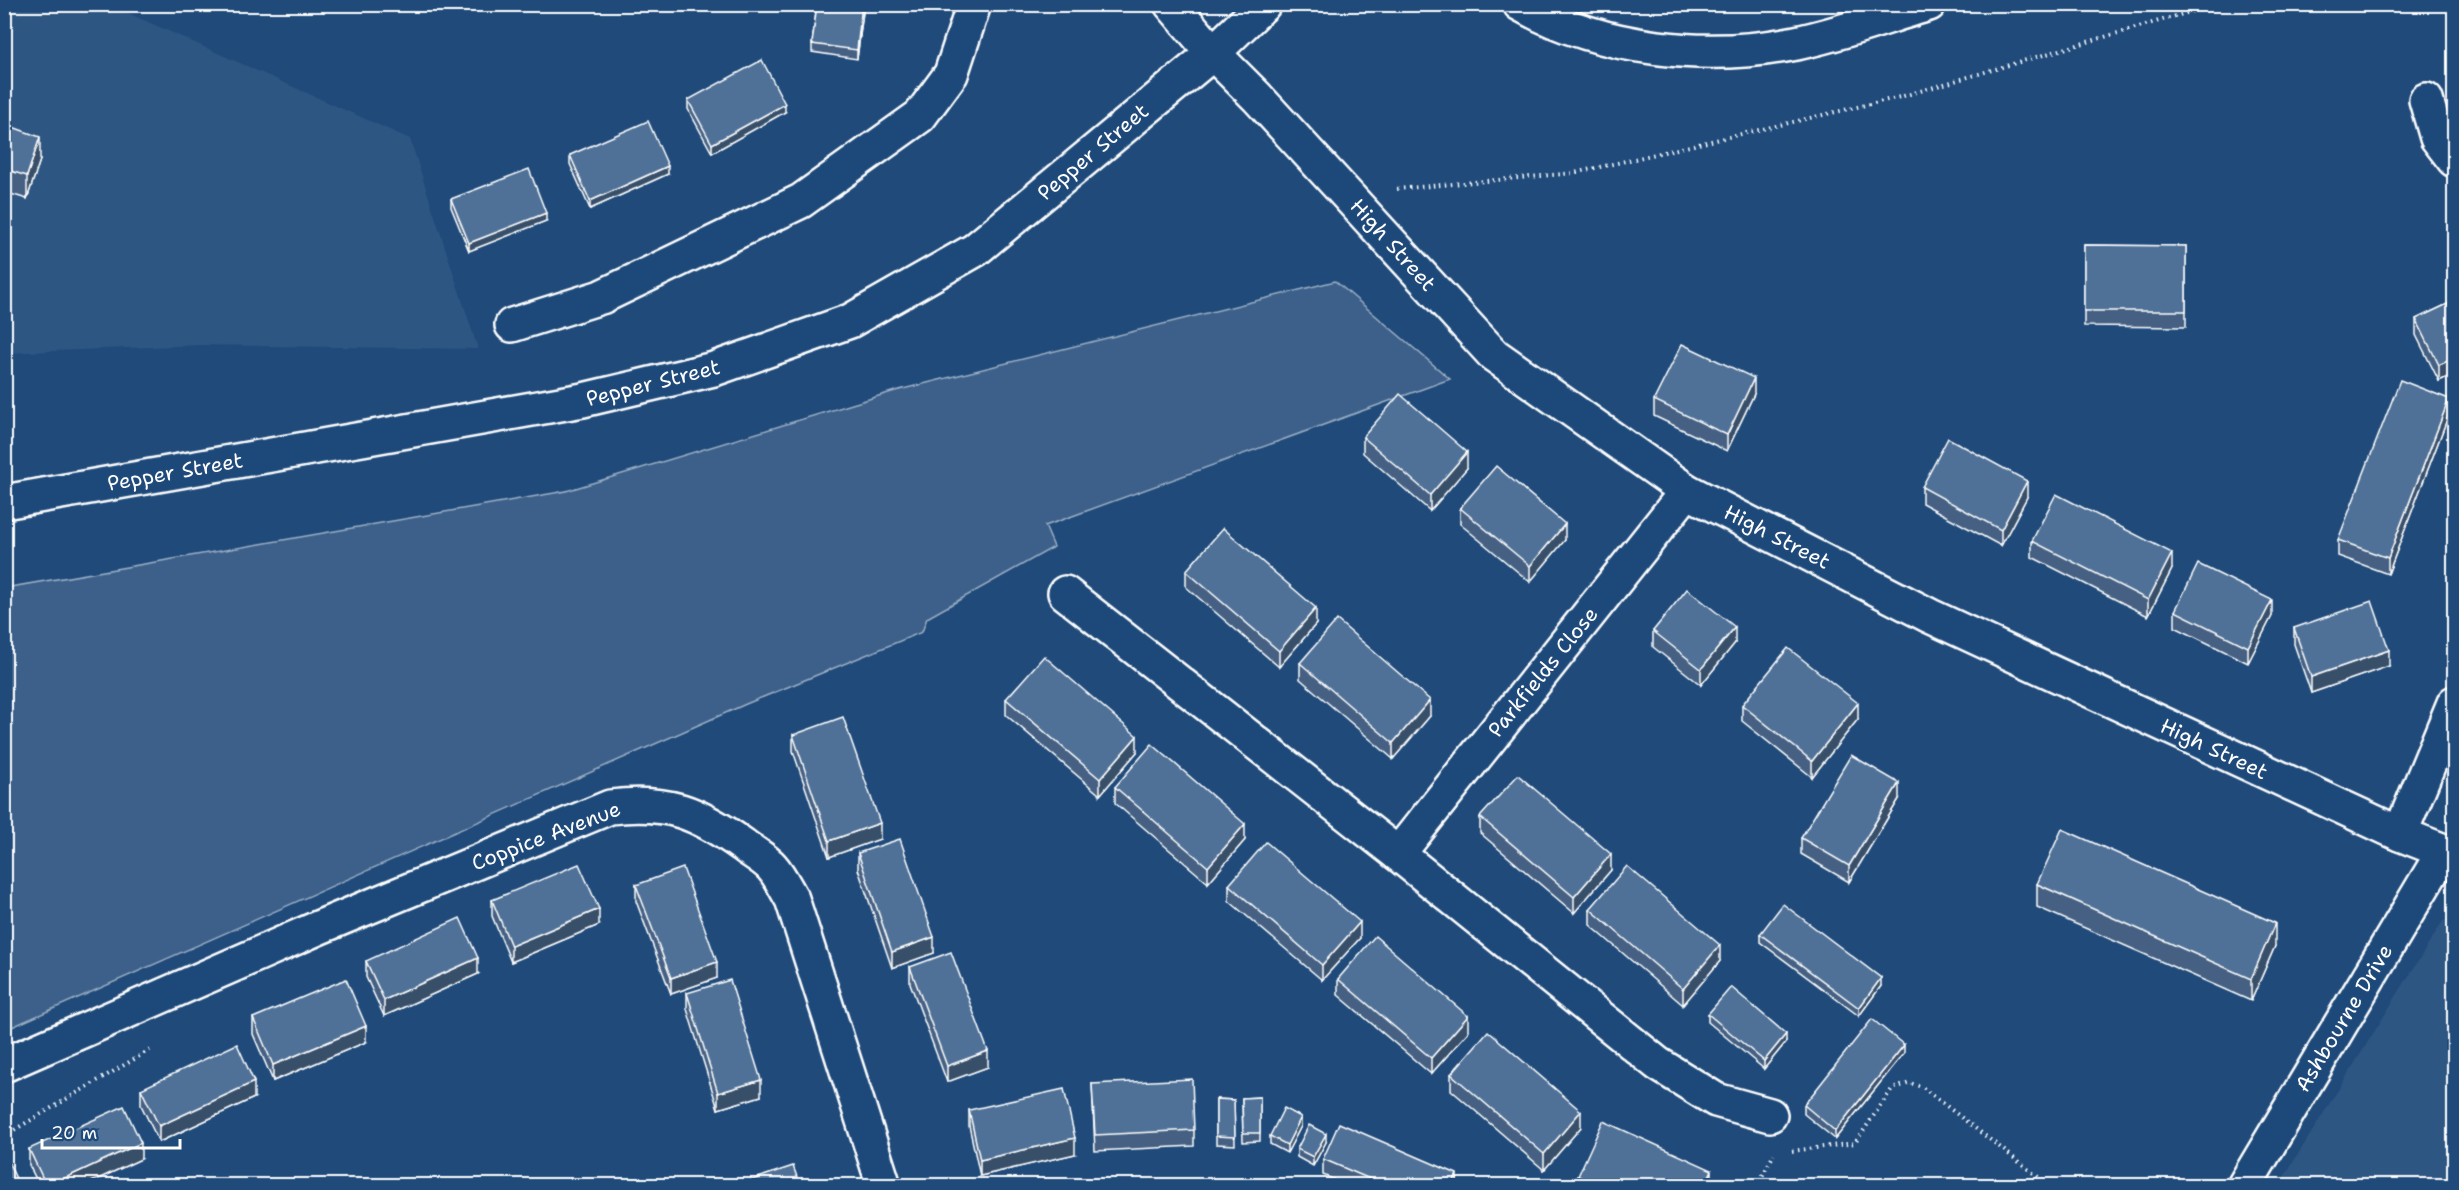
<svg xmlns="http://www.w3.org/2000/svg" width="2459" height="1190" font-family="'Shantell Sans',sans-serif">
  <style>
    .built { fill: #2e5683 }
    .green { fill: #3c618b; stroke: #9eb0c5; stroke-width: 1.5 }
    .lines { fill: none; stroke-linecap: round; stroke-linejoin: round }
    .minor-casing { stroke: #fff; stroke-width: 38 }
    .major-casing { stroke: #fff; stroke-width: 38 }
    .path { stroke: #fff; stroke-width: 4; stroke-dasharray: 1.5 4.5; stroke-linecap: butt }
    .minor { stroke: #1f4a7a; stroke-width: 33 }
    .major { stroke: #1f4a7a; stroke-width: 33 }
    .wall { fill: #456182; stroke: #fff; stroke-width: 1.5 }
    .shaded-wall { fill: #384f6a; stroke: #fff; stroke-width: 1.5 }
    .building { fill: #507197; stroke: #fff; stroke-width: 1.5 }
    .labels { text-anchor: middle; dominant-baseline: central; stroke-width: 4.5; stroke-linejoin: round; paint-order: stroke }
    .street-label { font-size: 21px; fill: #fff; stroke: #1f4a7a }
  </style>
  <rect width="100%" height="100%" fill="#1f4a7a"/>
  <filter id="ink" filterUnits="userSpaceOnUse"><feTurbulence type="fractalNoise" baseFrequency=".0167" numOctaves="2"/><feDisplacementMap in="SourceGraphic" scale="12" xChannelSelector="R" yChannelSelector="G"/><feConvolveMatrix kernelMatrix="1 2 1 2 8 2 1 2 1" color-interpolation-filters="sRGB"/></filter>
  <g filter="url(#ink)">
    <g class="built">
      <path d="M4 5H110L410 139 478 349 201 345 5 353Z"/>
      <path d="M2454 917V1185H2279L2443 921Z"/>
    </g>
    <path class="green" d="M1335 281 1450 379 1045 526 1054 547 927 618 922 632 746 704 5 1030V588L566 491 895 391Z"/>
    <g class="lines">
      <g class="minor-casing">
        <g id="minor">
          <path d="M1171 4 1213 53 1264 4"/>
          <path d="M1520 4C1601 50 1706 61 1796 43 1841 34 1885 17 1929 4"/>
          <path d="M2426 100 2437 138 2454 160"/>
          <path d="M512 325 601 297 801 201 920 116 951 74 974 4"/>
          <path d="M1065 593 1398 854 1658 1064 1716 1100 1770 1115"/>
          <path d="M2400 834 2454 703"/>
          <path d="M1398 854 1687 491"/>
          <path d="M4 1065 320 927 610 807C668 800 697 812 743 845 752 852 765 859 772 867 780 876 786 889 792 899L884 1186"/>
          <path d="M2244 1186 2444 851"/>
        </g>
      </g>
      <g class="major-casing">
        <path id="major" d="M4 502 583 400 714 369 850 321 975 250 1213 53 1257 97 1494 355 1687 491 1930 616 2400 834 2454 855"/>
      </g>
      <g class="path">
        <path d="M1397 189 1574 173 1900 97 2217 4"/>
        <path d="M4 1136 153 1048"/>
        <path d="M1792 1151 1855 1143 1892 1089 1910 1083 1922 1087 2050 1186"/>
        <path d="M1757 1186 1774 1154"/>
      </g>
      <use href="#minor" class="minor"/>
      <use href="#major" class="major"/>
    </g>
    <g class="wall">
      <path d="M817 4H864L857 59 812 52V44Z"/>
      <path d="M688 100 785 112 712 153 688 109Z"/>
      <path d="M4 133 40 160 27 199 4 192Z"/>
      <path d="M570 155 668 174 590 209 570 164Z"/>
      <path d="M451 199 546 221 469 251 451 207Z"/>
      <path d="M2084 245 2186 246V327L2084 326Z"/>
      <path d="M2454 301V374L2439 381 2416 335V319Z"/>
      <path d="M1754 394 1727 451 1654 416V400Z"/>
      <path d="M2449 414 2388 574 2338 556V540Z"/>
      <path d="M1363 437 1467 468 1430 511 1363 453Z"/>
      <path d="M1922 487 2027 497 2001 546 1922 503Z"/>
      <path d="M1460 508 1565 540 1530 582 1460 524Z"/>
      <path d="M2032 541 2172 569 2148 616 2032 557Z"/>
      <path d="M1186 571 1316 624 1279 667 1186 587Z"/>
      <path d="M2175 611 2272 616 2248 663 2175 627Z"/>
      <path d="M2294 628 2389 666 2311 693 2294 644Z"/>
      <path d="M1653 631 1735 643 1701 685 1653 647Z"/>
      <path d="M1300 663 1430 716 1393 759 1300 679Z"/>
      <path d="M1006 699 1137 752 1100 795 1006 715Z"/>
      <path d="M1742 705 1858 719 1812 777 1742 721Z"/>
      <path d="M793 735 880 839 829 857 793 751Z"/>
      <path d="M1115 787 1245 840 1208 883 1115 803Z"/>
      <path d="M1899 799 1849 882 1801 854V838Z"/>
      <path d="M1480 817 1611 870 1574 913 1480 833Z"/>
      <path d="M858 853 934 953 892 968 858 869Z"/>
      <path d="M2037 884 2275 946 2251 1001 2037 907Z"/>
      <path d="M636 885 717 978 671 994 636 901Z"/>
      <path d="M1229 885 1360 938 1322 980 1229 901Z"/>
      <path d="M492 900 599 925 511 962 492 916Z"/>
      <path d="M1590 909 1720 961 1683 1005 1590 925Z"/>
      <path d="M1760 934 1881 986 1859 1016 1760 942Z"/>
      <path d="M366 961 478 974 384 1016 366 977Z"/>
      <path d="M910 967 988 1067 947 1082 910 983Z"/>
      <path d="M1338 979 1468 1032 1431 1074 1338 995Z"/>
      <path d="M687 993 761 1096 718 1109 687 1009Z"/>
      <path d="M1708 1014 1786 1042 1764 1069 1708 1022Z"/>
      <path d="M253 1018 366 1042 273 1081 253 1034Z"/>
      <path d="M1904 1053 1835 1139 1804 1114V1105Z"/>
      <path d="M1451 1074 1581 1127 1544 1170 1451 1090Z"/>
      <path d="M1092 1084 1194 1130V1146L1095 1151Z"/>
      <path d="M141 1089 254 1098 159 1142 141 1105Z"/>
      <path d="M1260 1097V1141L1243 1142 1242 1098Z"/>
      <path d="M1216 1099 1234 1100 1235 1145 1216 1144Z"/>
      <path d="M969 1110 1075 1154 980 1176 969 1126Z"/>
      <path d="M1301 1126 1287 1153 1270 1144V1136Z"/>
      <path d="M1326 1142 1313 1166 1297 1157V1149Z"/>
      <path d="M29 1149 141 1159 85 1185H39L29 1165Z"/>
      <path d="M1323 1159 1457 1185H1347L1323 1175Z"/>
      <path d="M1578 1176 1712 1185H1578Z"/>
    </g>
    <g class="shaded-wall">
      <path d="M430 4H437L430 8Z"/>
      <path d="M862 4H864L857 59V50Z"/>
      <path d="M785 104V112L712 153V144Z"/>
      <path d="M40 137V160L27 199V176Z"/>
      <path d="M668 166V174L590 209V201Z"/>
      <path d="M546 213V221L469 251V243Z"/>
      <path d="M2454 358V374L2439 381V365Z"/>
      <path d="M1754 378V394L1727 451V435Z"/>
      <path d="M2449 399V414L2388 574V558Z"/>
      <path d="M1467 452V468L1430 511V495Z"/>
      <path d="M2027 481V497L2001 546V530Z"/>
      <path d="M1565 524V540L1530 582V566Z"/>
      <path d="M2172 553V569L2148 616V600Z"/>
      <path d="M2272 600V616L2248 663V647Z"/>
      <path d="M1316 608V624L1279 667V651Z"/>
      <path d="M1735 627V643L1701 685V669Z"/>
      <path d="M2389 650V666L2311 693V677Z"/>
      <path d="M1430 700V716L1393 759V743Z"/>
      <path d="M1858 703V719L1812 777V761Z"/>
      <path d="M1137 736V752L1100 795V779Z"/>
      <path d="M1899 783V799L1849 882V866Z"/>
      <path d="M880 823V839L829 857V841Z"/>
      <path d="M1245 824V840L1208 883V867Z"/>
      <path d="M1611 854V870L1574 913V897Z"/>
      <path d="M599 909V925L511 962V946Z"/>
      <path d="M1360 922V938L1322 980V965Z"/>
      <path d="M2275 923V946L2251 1001V979Z"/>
      <path d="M934 937V953L892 968V952Z"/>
      <path d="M1720 945V961L1683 1005V989Z"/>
      <path d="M478 958V974L384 1016V1000Z"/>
      <path d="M717 962V978L671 994V978Z"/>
      <path d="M1881 978V986L1859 1016V1008Z"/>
      <path d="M1468 1016V1032L1431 1074V1058Z"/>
      <path d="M366 1026V1042L273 1081V1065Z"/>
      <path d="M1786 1034V1042L1764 1069V1061Z"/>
      <path d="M1904 1045V1053L1835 1139V1131Z"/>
      <path d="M988 1051V1067L947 1082V1066Z"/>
      <path d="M761 1080V1096L718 1109V1093Z"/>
      <path d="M254 1082V1098L159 1142V1126Z"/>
      <path d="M1581 1111V1127L1544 1170V1154Z"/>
      <path d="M1301 1117V1126L1287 1153V1145Z"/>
      <path d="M1326 1134V1142L1313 1166V1157Z"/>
      <path d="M1075 1138V1154L980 1176V1160Z"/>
      <path d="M141 1143V1159L85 1185H50Z"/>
      <path d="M1712 1170V1185H1705Z"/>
      <path d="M1457 1174V1185H1452Z"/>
    </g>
    <g class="building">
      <path d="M817 4H862L857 50 812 44Z"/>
      <path d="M762 60 785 104 712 144 688 100Z"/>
      <path d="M648 121 668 166 590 201 570 155Z"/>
      <path d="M7 125 40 137 27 176 4 169V133Z"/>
      <path d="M529 169 546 213 469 243 451 199Z"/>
      <path d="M2084 245 2186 246V311H2084Z"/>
      <path d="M2454 301V358L2439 365 2416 319Z"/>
      <path d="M1682 344 1754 378 1727 435 1654 400Z"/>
      <path d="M2400 380 2449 399 2388 558 2338 540Z"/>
      <path d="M1400 394 1467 452 1430 495 1363 437Z"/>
      <path d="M1948 438 2027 481 2001 530 1922 487Z"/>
      <path d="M1496 466 1565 524 1530 566 1460 508Z"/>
      <path d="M2056 494 2172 553 2148 600 2032 541Z"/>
      <path d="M1223 528 1316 608 1279 651 1186 571Z"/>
      <path d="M2198 564 2272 600 2248 647 2175 611Z"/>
      <path d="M1687 589 1735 627 1701 669 1653 631Z"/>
      <path d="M2372 601 2389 650 2311 677 2294 628Z"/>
      <path d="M1337 620 1430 700 1393 743 1300 663Z"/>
      <path d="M1788 648 1858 703 1812 761 1742 705Z"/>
      <path d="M1044 656 1137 736 1100 779 1006 699Z"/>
      <path d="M843 717 880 823 829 841 793 735Z"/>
      <path d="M1152 744 1245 824 1208 867 1115 787Z"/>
      <path d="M1851 755 1899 783 1849 866 1801 838Z"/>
      <path d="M1518 775 1611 854 1574 897 1480 817Z"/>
      <path d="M2062 829 2275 923 2251 979 2037 884Z"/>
      <path d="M900 839 934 937 892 952 858 853Z"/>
      <path d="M1266 842 1360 922 1322 965 1229 885Z"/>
      <path d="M579 864 599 909 511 946 492 900Z"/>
      <path d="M1627 866 1720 945 1683 989 1590 909Z"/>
      <path d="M683 868 717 962 671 978 636 885Z"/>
      <path d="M1783 904 1881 978 1859 1008 1760 934Z"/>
      <path d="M460 918 478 958 384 1000 366 961Z"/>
      <path d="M1375 936 1468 1016 1431 1058 1338 979Z"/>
      <path d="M951 952 988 1051 947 1066 910 967Z"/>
      <path d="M346 979 366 1026 273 1065 253 1018Z"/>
      <path d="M730 980 761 1080 718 1093 687 993Z"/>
      <path d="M1731 987 1786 1034 1764 1061 1708 1014Z"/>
      <path d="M1872 1019 1904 1045 1835 1131 1804 1105Z"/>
      <path d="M1488 1031 1581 1111 1544 1154 1451 1074Z"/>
      <path d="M237 1044 254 1082 159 1126 141 1089Z"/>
      <path d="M1192 1079 1194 1130 1095 1135 1092 1084Z"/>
      <path d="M1064 1089 1075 1138 980 1160 969 1110Z"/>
      <path d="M1260 1097V1133H1243L1242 1098Z"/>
      <path d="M1216 1099 1234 1100 1235 1137 1216 1136Z"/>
      <path d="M124 1106 141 1143 50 1185H46L29 1149Z"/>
      <path d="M1284 1108 1301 1117 1287 1145 1270 1136Z"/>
      <path d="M1603 1121 1712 1170 1705 1185H1599L1578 1176Z"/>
      <path d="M1339 1123 1457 1174 1452 1185H1384L1323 1159Z"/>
      <path d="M1309 1125 1326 1134 1313 1157 1297 1149Z"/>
      <path d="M7 1159 19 1185H4V1161Z"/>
      <path d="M793 1166 800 1185H737Z"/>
    </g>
  </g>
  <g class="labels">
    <g class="street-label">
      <text transform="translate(1093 152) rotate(-40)">Pepper Street</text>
      <text transform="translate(1393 245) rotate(48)">High Street</text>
      <text transform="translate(653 383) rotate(-14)">Pepper Street</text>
      <text transform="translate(175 472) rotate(-10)">Pepper Street</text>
      <text transform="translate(1777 537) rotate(27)">High Street</text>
      <text transform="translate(1543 672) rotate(-51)">Parkfields Close</text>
      <text transform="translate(2214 749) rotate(25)">High Street</text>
      <text transform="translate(546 836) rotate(-21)">Coppice Avenue</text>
      <text transform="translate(2344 1018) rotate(-59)">Ashbourne Drive</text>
    </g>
  </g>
  <rect width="2459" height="1190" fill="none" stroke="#1f4a7a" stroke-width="24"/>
  <rect x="12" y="12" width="2435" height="1166" fill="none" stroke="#fff" stroke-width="2" filter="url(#ink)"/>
  <path d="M42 1139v9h138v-9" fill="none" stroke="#ffffff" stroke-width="3"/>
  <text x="51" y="1139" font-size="18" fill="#ffffff" stroke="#1f4a7a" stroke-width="4.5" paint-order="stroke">20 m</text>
</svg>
